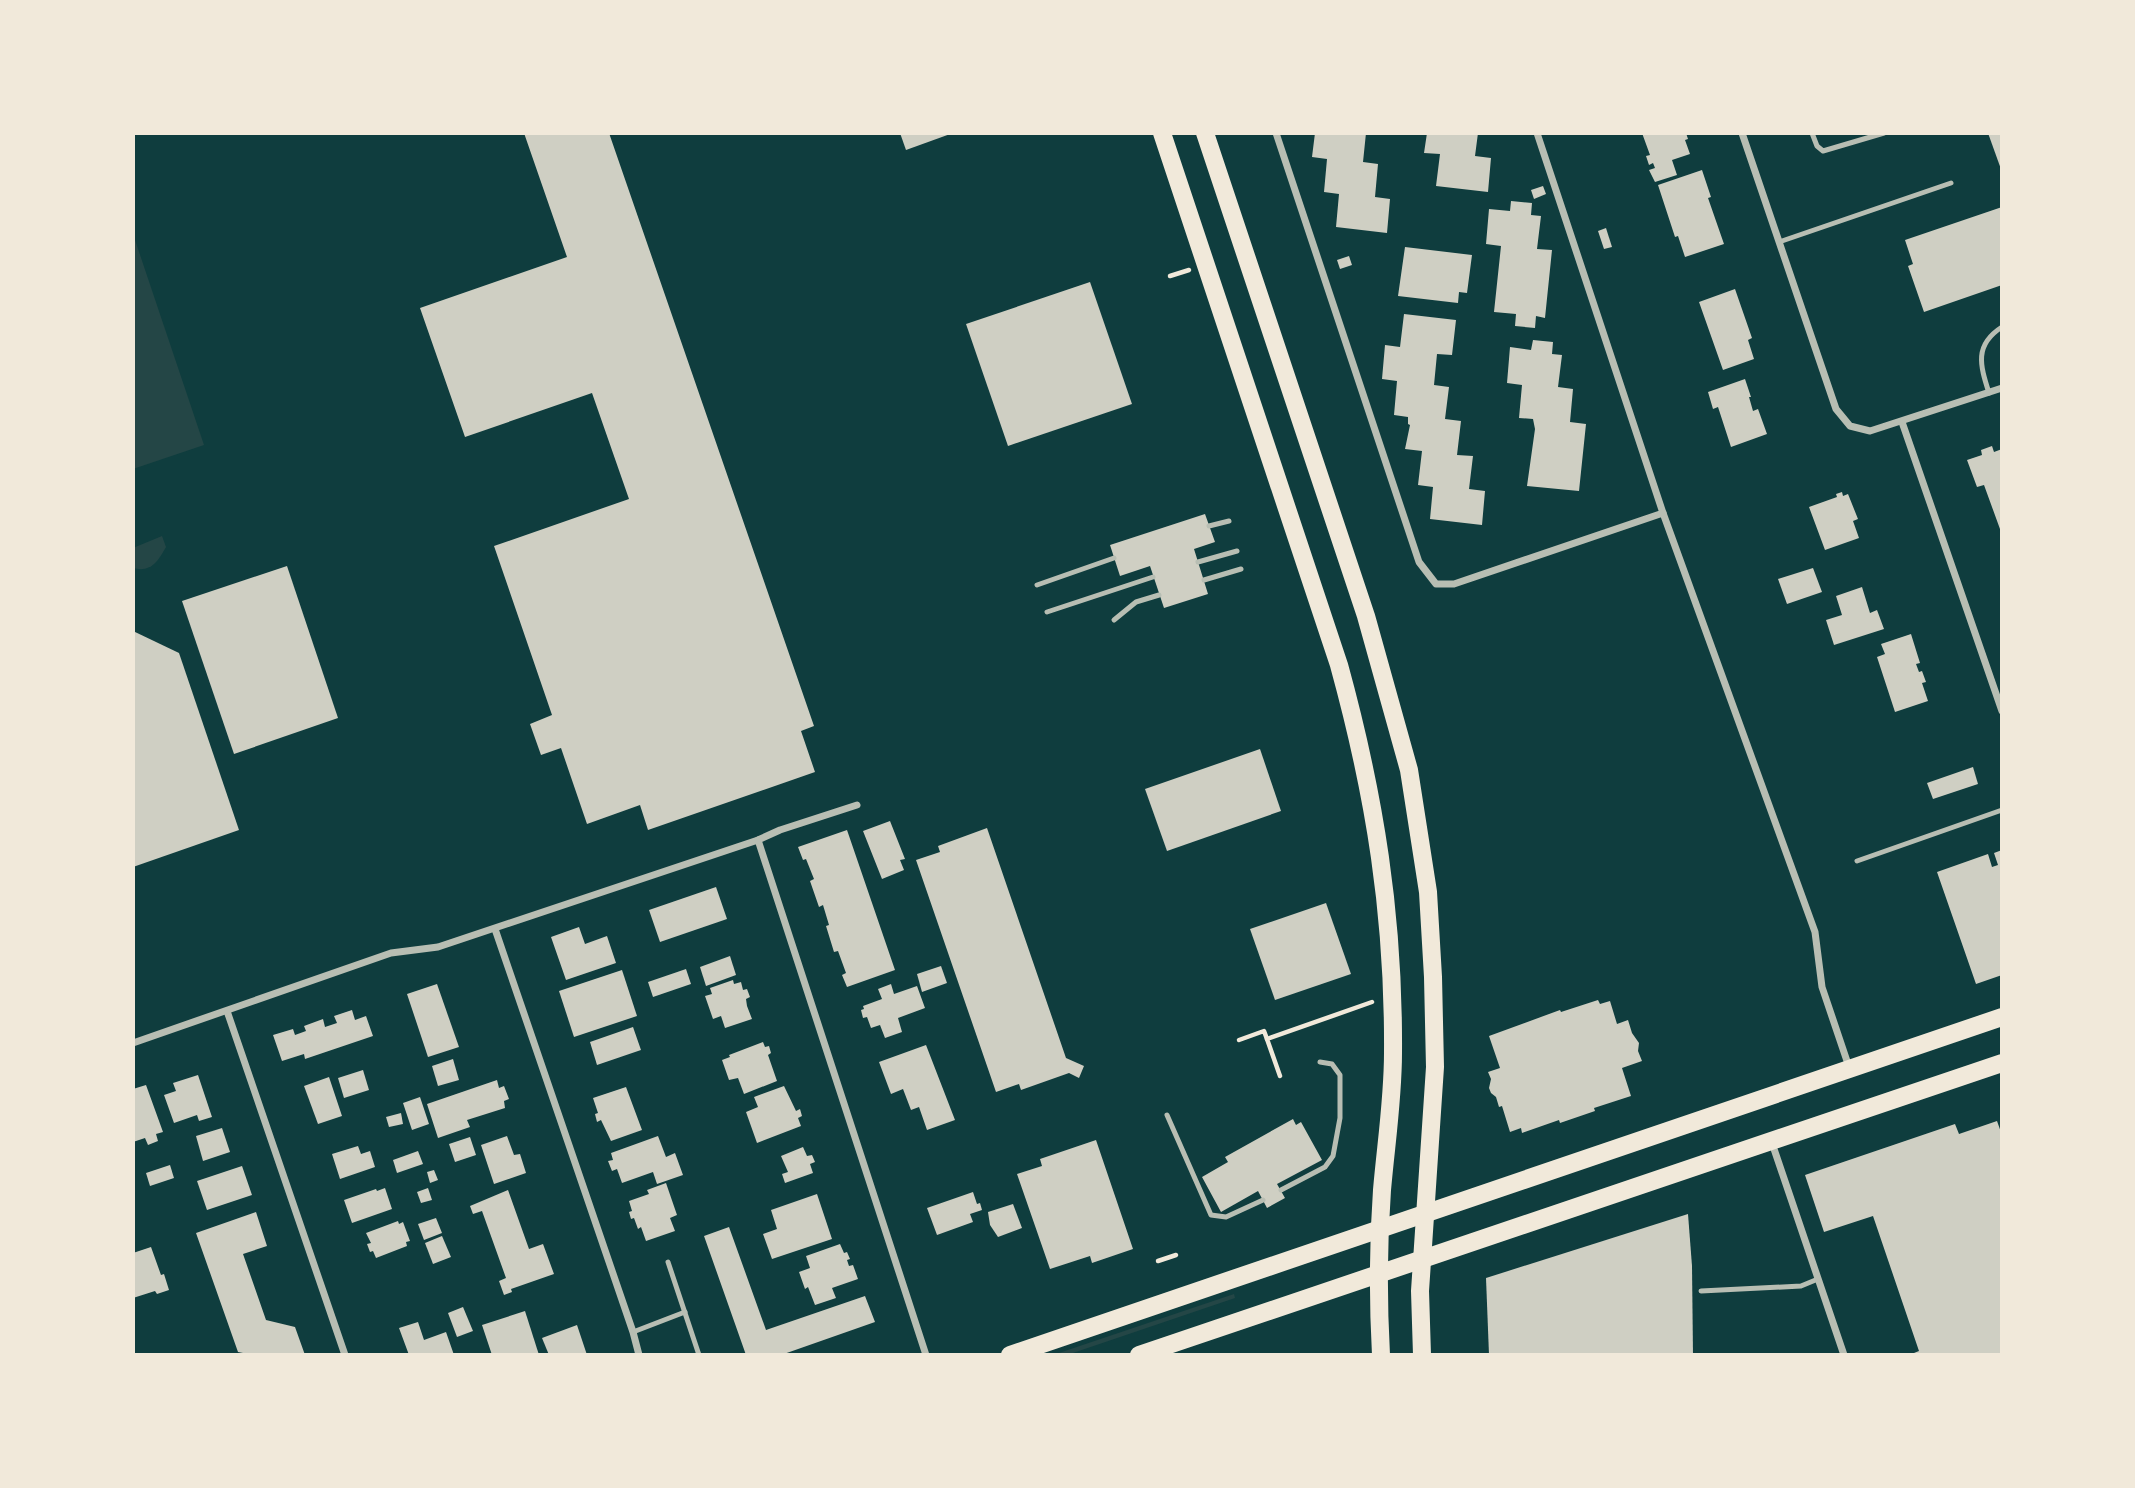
<svg xmlns="http://www.w3.org/2000/svg" width="2135" height="1488" font-family="'Titillium Web',sans-serif">
  <style>
    .green { fill: #244646 }
    .building { fill: #cfcfc3 }
    .lines { fill: none; stroke-linecap: round; stroke-linejoin: round }
    .path { stroke: #f1e9da; stroke-width: 4.5 }
    .service { stroke: #b8beb3; stroke-width: 5 }
    .minor { stroke: #b8beb3; stroke-width: 7 }
    .primary { stroke: #f1e9da; stroke-width: 18 }
  </style>
  <rect width="100%" height="100%" fill="#0f3d3e"/>
  <g class="green">
    <path d="M133 234 204 445 133 469Z"/>
    <path d="M162 536 166 547C158 561 151 573 133 568V548Z"/>
    <path d="M1234 1294 1235 1298 1067 1355H1053Z"/>
  </g>
  <g class="building">
    <path d="M524 133H609L814 726 801 731 815 772 648 830 640 805 587 824 561 748 541 755 530 724 552 715 494 546 629 499 592 393 465 437 420 308 567 257Z"/>
    <path d="M900 133H953L906 150Z"/>
    <path d="M1315 133H1366L1363 162 1378 164 1375 197 1390 199 1387 233 1336 227 1339 194 1324 192 1327 159 1312 157Z"/>
    <path d="M1427 133H1478L1475 156 1491 158 1488 192 1436 186 1440 154 1424 153Z"/>
    <path d="M1642 133H1686L1688 139 1685 140 1690 154 1672 160 1677 175 1655 182 1649 170 1655 168 1653 163 1649 165 1646 156 1650 155Z"/>
    <path d="M1988 133H2002V172Z"/>
    <path d="M1702 170 1711 197 1708 198 1724 244 1685 257 1678 236 1675 237 1658 185Z"/>
    <path d="M1543 186 1546 194 1534 199 1531 190Z"/>
    <path d="M1511 201 1532 203 1531 215 1541 216 1537 249 1552 250 1545 318 1536 316 1535 328 1515 326 1516 314 1494 312 1501 246 1486 244 1489 209 1510 211Z"/>
    <path d="M2002 207V285L1924 312 1908 266 1913 264 1905 240Z"/>
    <path d="M1606 228 1612 247 1604 249 1598 231Z"/>
    <path d="M1405 247 1472 255 1467 293 1459 292 1458 303 1398 296Z"/>
    <path d="M1349 256 1352 265 1340 269 1337 260Z"/>
    <path d="M1090 282 1132 404 1008 446 966 324Z"/>
    <path d="M1735 289 1752 338 1748 340 1754 359 1723 370 1699 302Z"/>
    <path d="M1404 314 1456 320 1452 355 1437 354 1434 385 1449 387 1445 419 1461 421 1457 455 1473 456 1469 489 1485 491 1482 525 1430 519 1433 487 1418 485 1422 451 1405 449 1410 425 1408 424V417L1394 415 1397 381 1382 379 1385 345 1400 347Z"/>
    <path d="M1533 340 1553 342 1552 354 1562 355 1558 387 1573 389 1570 422 1586 424 1579 491 1527 486 1535 429 1533 419 1519 418 1522 385 1507 383 1510 347 1531 350Z"/>
    <path d="M1745 379 1751 397H1749L1753 411 1758 409 1767 434 1731 447 1718 407 1713 409 1708 392Z"/>
    <path d="M1992 446 1994 452 2002 449V528L2000 529 1984 485 1977 487 1967 460 1982 455 1981 450Z"/>
    <path d="M1842 492 1843 496 1848 494 1858 519 1853 521 1859 538 1825 550 1809 507 1837 497 1836 494Z"/>
    <path d="M1205 514 1215 542 1194 549 1208 594 1164 608 1150 566 1120 576 1110 545Z"/>
    <path d="M287 566 338 718 234 754 182 601Z"/>
    <path d="M1813 568 1822 592 1787 604 1778 579Z"/>
    <path d="M1862 587 1870 613 1877 610 1884 629 1834 645 1826 620 1842 615 1836 596Z"/>
    <path d="M133 631 179 653 239 830 133 867Z"/>
    <path d="M1911 634 1920 663 1916 664 1919 672 1922 671 1926 682 1922 683 1928 701 1895 712 1877 657 1885 654 1881 644Z"/>
    <path d="M1260 749 1281 811 1167 851 1145 789Z"/>
    <path d="M1973 767 1978 784 1933 799 1927 783Z"/>
    <path d="M890 821 905 859 900 860 904 870 882 879 863 831Z"/>
    <path d="M987 828 1066 1058 1084 1066 1079 1078 1069 1073 1021 1090 1019 1084 996 1092 916 860 940 852 938 846Z"/>
    <path d="M847 830 895 970 847 987 842 975 846 973 838 951 834 952 826 926 829 925 823 905 819 907 810 881 814 879 806 859 803 860 798 847Z"/>
    <path d="M2002 850V975L1976 984 1937 872 1988 854 1992 867 1998 865 1994 853Z"/>
    <path d="M716 887 727 919 660 942 649 910Z"/>
    <path d="M1326 903 1351 974 1275 1000 1250 929Z"/>
    <path d="M579 927 585 944 607 936 616 963 566 980 551 937Z"/>
    <path d="M730 956 736 975 706 986 700 967Z"/>
    <path d="M941 966 947 983 922 992 917 974Z"/>
    <path d="M686 969 691 984 653 997 648 982Z"/>
    <path d="M622 970 637 1016 574 1037 559 991Z"/>
    <path d="M733 980 734 984 741 982 743 990 747 989 750 997 746 999 747 1006 752 1019 725 1028 721 1016 713 1019 705 996 712 994 710 988Z"/>
    <path d="M437 984 459 1047 428 1057 407 994Z"/>
    <path d="M891 984 894 994 917 986 925 1008 898 1018 902 1032 885 1038 880 1025 871 1028 867 1017 863 1018 861 1010 864 1009 863 1006 882 999 878 989Z"/>
    <path d="M1598 1000 1600 1004 1610 1001 1617 1024 1628 1020 1632 1033 1639 1043 1638 1051 1642 1061 1622 1068 1631 1096 1594 1108 1595 1111 1560 1123 1559 1120 1522 1133 1521 1128 1510 1132 1502 1106 1499 1107 1496 1097 1491 1093 1489 1088 1491 1079 1488 1072 1500 1068 1489 1036 1560 1010 1561 1012Z"/>
    <path d="M352 1010 355 1020 366 1016 373 1036 305 1059 304 1054 282 1061 273 1035 293 1029 295 1035 306 1031 304 1026 323 1019 325 1027 337 1023 334 1016Z"/>
    <path d="M633 1027 641 1050 597 1065 590 1042Z"/>
    <path d="M763 1042 765 1047 769 1046 771 1053 768 1055 777 1081 744 1094 738 1078 729 1080 722 1060 730 1057 729 1055Z"/>
    <path d="M926 1045 955 1120 927 1130 919 1107 911 1110 903 1089 891 1094 879 1062Z"/>
    <path d="M453 1059 459 1080 438 1086 432 1066Z"/>
    <path d="M363 1070 369 1090 344 1098 338 1078Z"/>
    <path d="M198 1075 212 1117 199 1121 197 1115 174 1123 164 1095 176 1091 173 1083Z"/>
    <path d="M329 1077 342 1116 318 1124 304 1086Z"/>
    <path d="M497 1080 499 1088 504 1086 509 1099 504 1101 505 1108 467 1120 470 1127 438 1138 427 1104Z"/>
    <path d="M146 1085 163 1132 156 1134 158 1141 148 1145 145 1138 133 1142V1089Z"/>
    <path d="M784 1086 796 1111 800 1109 802 1116 798 1118 801 1126 757 1143 746 1112 758 1107 754 1097Z"/>
    <path d="M626 1087 642 1130 611 1141 601 1120 597 1122 595 1114 598 1113 593 1098Z"/>
    <path d="M420 1097 429 1124 412 1130 403 1103Z"/>
    <path d="M401 1113 403 1124 389 1127 386 1117Z"/>
    <path d="M1293 1119 1296 1125 1301 1122 1322 1160 1277 1184 1285 1198 1267 1208 1258 1191 1221 1212 1202 1177 1228 1162 1225 1157Z"/>
    <path d="M1997 1121 2002 1135V1355H1909L1919 1351 1873 1216 1824 1232 1805 1175 1955 1124 1959 1134Z"/>
    <path d="M222 1128 230 1152 203 1161 196 1136Z"/>
    <path d="M507 1136 514 1155 520 1154 526 1173 494 1184 481 1145Z"/>
    <path d="M658 1136 666 1157 675 1153 683 1175 657 1184 653 1172 622 1183 617 1169 612 1171 608 1161 613 1160 611 1153Z"/>
    <path d="M470 1137 476 1155 455 1162 449 1144Z"/>
    <path d="M1096 1140 1133 1249 1092 1263 1090 1256 1050 1269 1017 1174 1042 1166 1040 1159Z"/>
    <path d="M358 1146 361 1154 370 1151 375 1167 340 1179 332 1154Z"/>
    <path d="M803 1147 807 1156 812 1155 815 1162 810 1164 813 1173 785 1183 782 1174 788 1172 781 1156Z"/>
    <path d="M418 1151 423 1164 397 1173 393 1160Z"/>
    <path d="M170 1165 174 1178 150 1186 146 1173Z"/>
    <path d="M242 1166 252 1195 207 1210 197 1181Z"/>
    <path d="M434 1170 438 1180 430 1183 427 1172Z"/>
    <path d="M666 1183 677 1215 670 1218 675 1231 646 1241 641 1227 638 1229 634 1218 631 1219 629 1212 632 1211 629 1201 649 1194 647 1190Z"/>
    <path d="M385 1188 392 1209 352 1223 344 1200 376 1189 377 1191Z"/>
    <path d="M428 1188 432 1200 421 1203 417 1192Z"/>
    <path d="M508 1190 529 1249 543 1244 554 1274 511 1289 512 1292 504 1295 499 1281 506 1278 482 1211 473 1214 470 1206Z"/>
    <path d="M973 1192 977 1204 980 1203 982 1210 970 1214 973 1222 937 1235 927 1208Z"/>
    <path d="M817 1194 832 1239 772 1259 763 1234 777 1229 771 1210Z"/>
    <path d="M1013 1204 1022 1228 998 1237 990 1225 988 1212Z"/>
    <path d="M256 1212 267 1246 243 1254 266 1320 295 1327 305 1355H253L238 1352 196 1233Z"/>
    <path d="M1688 1214 1692 1266 1693 1355H1489L1486 1278Z"/>
    <path d="M436 1218 442 1233 424 1240 418 1224Z"/>
    <path d="M398 1221 399 1224 403 1222 410 1241 406 1242 407 1246 376 1258 373 1251 370 1252 367 1244 371 1243 366 1233Z"/>
    <path d="M729 1227 766 1330 865 1296 875 1322 781 1355H746L704 1236Z"/>
    <path d="M442 1236 451 1257 433 1264 425 1243Z"/>
    <path d="M840 1244 844 1253 847 1252 850 1259 847 1260 849 1266 853 1265 858 1279 832 1288 836 1298 815 1305 808 1287 805 1289 799 1272 810 1268 806 1256Z"/>
    <path d="M151 1247 161 1275 164 1274 169 1290 157 1294 155 1291 133 1298V1253Z"/>
    <path d="M463 1307 473 1331 457 1337 448 1313Z"/>
    <path d="M525 1311 539 1355H492L482 1325Z"/>
    <path d="M418 1322 424 1340 446 1332 454 1355H409L399 1328Z"/>
    <path d="M577 1325 587 1355H549L542 1338Z"/>
  </g>
  <g class="lines">
    <g class="path">
      <path d="M1170 276 1189 270"/>
      <path d="M1239 1040 1264 1031 1267 1039"/>
      <path d="M1280 1076 1267 1039 1372 1002"/>
      <path d="M1158 1261 1176 1255"/>
    </g>
    <g class="service">
      <path d="M1812 133 1817 146 1823 151 1884 133"/>
      <path d="M1779 242 1951 183"/>
      <path d="M1989 393C1980 365 1974 345 2002 327"/>
      <path d="M1209 526 1229 521"/>
      <path d="M1198 562 1237 551"/>
      <path d="M1204 580 1241 569"/>
      <path d="M1037 585 1114 558"/>
      <path d="M1047 612 1153 577"/>
      <path d="M1114 620 1136 602 1159 595"/>
      <path d="M1857 861 2002 810"/>
      <path d="M1167 1115 1211 1215 1226 1217 1263 1200"/>
      <path d="M1281 1190 1325 1167 1333 1156 1340 1118V1075L1332 1064 1320 1062"/>
      <path d="M668 1262 699 1355"/>
      <path d="M1701 1291 1801 1286 1818 1279"/>
      <path d="M633 1332 685 1312"/>
    </g>
    <g class="minor">
      <path d="M1276 133 1419 562 1436 584H1454L1663 513"/>
      <path d="M1537 133 1663 513 1815 932 1822 987 1849 1067"/>
      <path d="M1742 133 1836 409 1850 426 1870 431 2002 388"/>
      <path d="M1902 422 2002 711"/>
      <path d="M758 840 926 1355"/>
      <path d="M495 929 633 1332 639 1355"/>
      <path d="M227 1011 345 1355"/>
      <path d="M133 1043 391 953 438 947 758 840 780 830 857 805"/>
      <path d="M1772 1143 1844 1355"/>
    </g>
    <g class="primary">
      <path d="M1162 133 1339 665C1375 796 1394 916 1393 1053 1393 1099 1386 1144 1382 1190 1378 1245 1378 1300 1381 1355"/>
      <path d="M1205 133 1366 616 1409 770 1428 892 1433 977 1435 1067 1420 1291 1422 1355"/>
      <path d="M1010 1355 2002 1017"/>
      <path d="M1139 1355 2002 1063"/>
    </g>
  </g>
  <rect width="2135" height="1488" fill="none" stroke="#f1e9da" stroke-width="270"/>
</svg>
